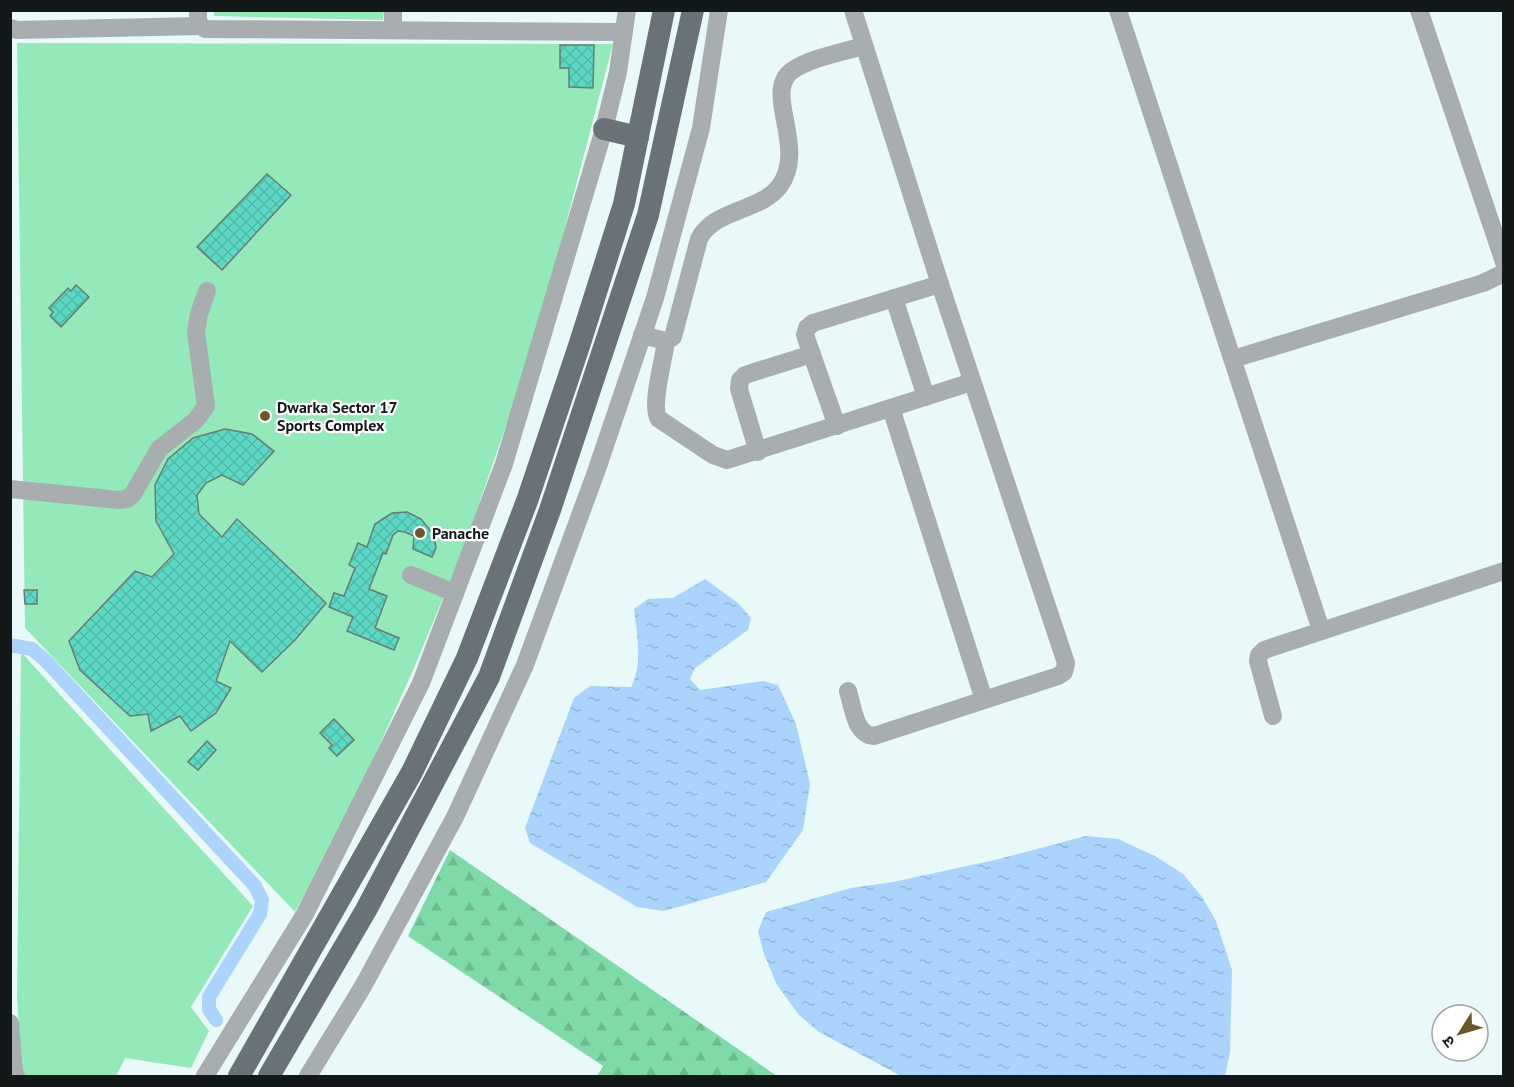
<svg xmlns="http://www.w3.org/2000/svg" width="1514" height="1087" font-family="'PT Sans','Noto Sans Devanagari',sans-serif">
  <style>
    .forest { fill: url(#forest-firs) }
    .park { fill: #94e9b8 }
    .water { fill: url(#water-ripples) }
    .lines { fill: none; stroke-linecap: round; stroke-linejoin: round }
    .canal { stroke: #aad4fb; stroke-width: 14 }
    .building { fill: url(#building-cross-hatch); stroke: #6d7a77; stroke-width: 1.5 }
    .minor { stroke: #a8adb0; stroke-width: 18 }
    .major { stroke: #697276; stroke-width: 22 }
    .poi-dot { fill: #6a5926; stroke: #fff; stroke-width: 2 }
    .labels { text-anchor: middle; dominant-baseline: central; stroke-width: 4.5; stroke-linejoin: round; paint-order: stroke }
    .poi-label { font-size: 16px; font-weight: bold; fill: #131819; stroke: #fff; text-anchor: start }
  </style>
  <defs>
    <pattern id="forest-firs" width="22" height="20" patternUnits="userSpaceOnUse" patternTransform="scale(1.5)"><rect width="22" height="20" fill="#7edaa6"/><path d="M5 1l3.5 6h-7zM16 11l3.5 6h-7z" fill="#6cba8e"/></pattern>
    <pattern id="water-ripples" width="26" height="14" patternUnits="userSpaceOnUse" patternTransform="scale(1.5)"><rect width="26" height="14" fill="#aad4fb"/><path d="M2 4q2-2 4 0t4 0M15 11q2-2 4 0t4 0" fill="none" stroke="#91b5d7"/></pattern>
    <pattern id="building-cross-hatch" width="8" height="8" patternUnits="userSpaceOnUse" patternTransform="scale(1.5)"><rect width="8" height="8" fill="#5bd9c4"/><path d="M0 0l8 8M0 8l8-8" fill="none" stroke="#4ebaa8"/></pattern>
  </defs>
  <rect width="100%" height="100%" fill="#e9f8f9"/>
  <path class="forest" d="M450 850 777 1076H597L603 1066 408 936Z"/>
  <g class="park">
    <path d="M214 11H384L383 20 214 16Z"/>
    <path d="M17 43 613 44 535 342 463 550 414 668 340 833 295 912 25 628Z"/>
    <path d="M21 652 253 906 191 1007 209 1031 191 1068 125 1058 116 1076H25L22 1074 17 997Z"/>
  </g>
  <g class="water">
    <path d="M705 579 738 603 751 618 748 630 695 668 690 679 700 690 763 681 778 685 796 724 810 784 803 830 766 882 664 911 637 907 530 843 525 828 574 698 590 686 631 687C643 665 637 634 634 609L648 599 673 598Z"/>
    <path d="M1086 836 1118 839 1155 856 1183 874 1202 897 1216 921 1232 970 1230 1052 1225 1076H901L819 1032 799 1015 777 985 764 954 758 931 766 912 851 888 893 882 995 860Z"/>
  </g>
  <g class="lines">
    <path class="canal" d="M10 645 32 649 46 661 255 886 262 900 260 914 209 997V1009L216 1020"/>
  </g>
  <g class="building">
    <path d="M560 45H594L593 88 569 87V68H560Z"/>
    <path d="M267 174 291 195 222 270 197 247Z"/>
    <path d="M76 285 89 297 61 327 50 316 53 312 49 308 68 288 71 291Z"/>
    <path d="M225 429 252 434 274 451 243 485 222 475 206 483 197 495 199 514 222 537 237 519 326 603 295 640 262 672 230 641 216 681 231 688 216 713 191 731 180 716 151 731 148 714 130 716 80 670 69 641 135 571 152 577 174 554 156 521 155 485 168 459 193 438Z"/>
    <path d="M407 512 421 519 434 535 436 548 432 557 413 549 414 536 405 532 398 531 393 535 386 554 383 553 369 589 387 596 375 628 399 638 394 650 347 631 353 617 329 607 334 593 344 596 355 568 349 565 358 543 367 547 375 524 392 513Z"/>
    <path d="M24 590H37V604H25Z"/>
    <path d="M334 719 354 740 337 756 329 748 332 745 320 733Z"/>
    <path d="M207 741 216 750 198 770 188 762Z"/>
  </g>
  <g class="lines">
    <g class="minor">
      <path d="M198 10V23L205 29 624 32"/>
      <path d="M393 10V29"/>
      <path d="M1118 10 1321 630"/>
      <path d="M1419 10 1504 262"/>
      <path d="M10 28 17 30 200 26"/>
      <path d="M894 298 926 397"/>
      <path d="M642 335 666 341 673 337 699 239C714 209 759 212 779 187 809 148 761 91 793 70 813 57 841 53 863 46"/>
      <path d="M666 341C664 359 650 407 659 419L713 455 727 460 972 382"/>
      <path d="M1233 359 1483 283 1504 273"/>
      <path d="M891 408 984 700"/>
      <path d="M837 426 805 335 807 328 813 323 940 284"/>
      <path d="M758 452 739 389 740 380 745 375 812 354"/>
      <path d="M10 489 119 500 127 499 133 494 159 449 196 420 206 406 196 332 199 314 207 291"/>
      <path d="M411 575 455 593"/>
      <path d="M848 691C853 707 855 735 874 736L1058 676 1064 672 1066 663 940 284 853 10"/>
      <path d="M1273 716 1258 661 1259 655 1264 650 1504 571"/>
      <path d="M10 1023 14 1073 16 1076"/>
      <path d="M205 1076 305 914 421 683 504 464 604 129 618 72 627 10"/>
      <path d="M308 1076 362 988 455 817 525 665 596 472 655 298 701 128 719 10"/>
    </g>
    <g class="major">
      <path d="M604 129 638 137"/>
      <path d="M239 1076 412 772 467 658 527 501 579 346 624 204 664 10"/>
      <path d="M269 1076 366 910 489 677 550 510 648 215 693 10"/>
    </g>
  </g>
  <g class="poi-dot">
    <circle cx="265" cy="416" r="6"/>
    <circle cx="420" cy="533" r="6"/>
  </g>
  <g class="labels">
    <g class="poi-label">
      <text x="277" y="407">Dwarka Sector 17<tspan x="277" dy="18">Sports Complex</tspan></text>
      <text x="432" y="533">Panache</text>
    </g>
  </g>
  <rect width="1514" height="1087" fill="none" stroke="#131819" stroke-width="24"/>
  <g transform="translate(1460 1033) rotate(233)"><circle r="28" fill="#ffffff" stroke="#a1a3a3" stroke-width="1.5"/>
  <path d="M0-4.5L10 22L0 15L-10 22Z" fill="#6a5926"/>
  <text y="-9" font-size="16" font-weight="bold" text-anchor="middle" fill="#131819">उ</text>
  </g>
</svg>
